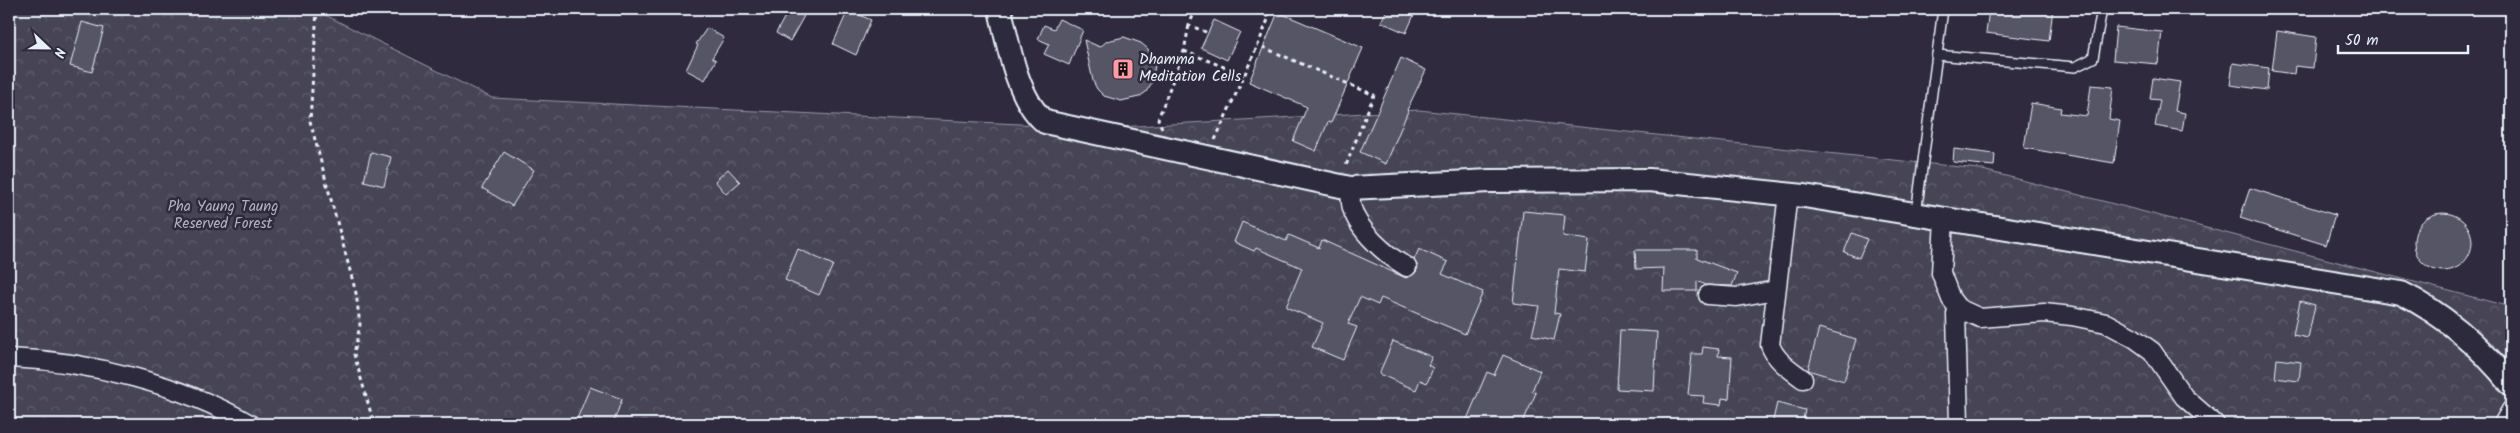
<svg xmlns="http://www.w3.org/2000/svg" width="2520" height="433" font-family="Kalam,sans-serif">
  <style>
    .forest { fill: url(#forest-crowns); stroke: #979aa6 }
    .building { fill: #575565; stroke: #e8f1f8 }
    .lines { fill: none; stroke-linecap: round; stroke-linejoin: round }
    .service-casing { stroke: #e8f1f8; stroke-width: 12 }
    .minor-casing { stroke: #e8f1f8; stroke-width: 21 }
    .tertiary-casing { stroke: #e8f1f8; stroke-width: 26 }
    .path { stroke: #e8f1f8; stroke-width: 3; stroke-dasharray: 4 4; stroke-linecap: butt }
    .service { stroke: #2f2a3d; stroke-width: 9 }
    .minor { stroke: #2f2a3d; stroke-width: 18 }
    .tertiary { stroke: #2f2a3d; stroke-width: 22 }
    .labels { text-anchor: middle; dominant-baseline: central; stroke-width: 5; stroke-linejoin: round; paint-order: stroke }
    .poi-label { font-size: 15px; fill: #e8f1f8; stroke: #2f2a3d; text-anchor: start }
    .park-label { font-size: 15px; fill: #afb4bf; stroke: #2f2a3d }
  </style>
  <defs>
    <pattern id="forest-crowns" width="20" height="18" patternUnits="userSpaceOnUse" patternTransform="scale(1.25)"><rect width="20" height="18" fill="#464455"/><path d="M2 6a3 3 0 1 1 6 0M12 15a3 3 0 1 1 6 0" fill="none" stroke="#615f6e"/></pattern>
  </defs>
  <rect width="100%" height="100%" fill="#2f2a3d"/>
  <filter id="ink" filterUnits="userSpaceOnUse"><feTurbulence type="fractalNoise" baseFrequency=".02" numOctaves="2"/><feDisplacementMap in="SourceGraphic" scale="10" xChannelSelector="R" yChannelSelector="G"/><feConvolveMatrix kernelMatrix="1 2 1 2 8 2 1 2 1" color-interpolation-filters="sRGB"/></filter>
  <g filter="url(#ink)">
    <path class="forest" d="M9 9H313L492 98 1100 128 1419 110 1979 169 2511 307V424H9Z"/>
    <g class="building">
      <path d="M789 9 804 16 790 41 776 33Z"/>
      <path d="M1387 9H1398L1414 15 1406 33 1381 22Z"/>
      <path d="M1989 9H2053L2049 41 1986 33Z"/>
      <path d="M848 10 871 20 856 55 833 44Z"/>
      <path d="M1278 12 1363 48 1331 123 1328 122 1316 151 1293 141 1307 107 1249 82Z"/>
      <path d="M1059 19 1083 30 1069 65 1044 54 1049 44 1038 39 1044 25 1054 29Z"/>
      <path d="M1214 20 1240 32 1227 60 1201 48Z"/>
      <path d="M82 22 104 28 92 72 70 66Z"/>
      <path d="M2116 27 2162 32 2158 64 2113 60Z"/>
      <path d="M707 28 724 38 712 58 716 60 705 80 686 70 698 45 696 44Z"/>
      <path d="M2277 31 2316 37 2313 68 2295 66 2294 74 2272 71Z"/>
      <path d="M1124 37 1141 43 1148 49 1155 66 1151 84 1146 92 1139 97 1121 101 1104 96 1097 89 1093 81 1084 40 1100 47 1107 41Z"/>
      <path d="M1401 58 1426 70 1407 110 1408 111 1386 164 1360 152Z"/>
      <path d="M2233 63 2269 68 2267 90 2230 85Z"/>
      <path d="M2153 78 2180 82 2175 111 2185 113 2182 131 2155 126 2160 100 2150 99Z"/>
      <path d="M2091 85 2113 87 2109 119 2120 121 2114 163 2024 148 2031 103 2061 108 2060 113 2087 116Z"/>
      <path d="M1954 149 1995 154 1994 166 1953 162Z"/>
      <path d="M371 152 391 157 384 186 364 181Z"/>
      <path d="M504 152 534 170 512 206 482 188Z"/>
      <path d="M728 169 740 182 726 194 715 181Z"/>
      <path d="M2250 188 2335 215 2326 245 2240 218Z"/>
      <path d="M1523 211 1565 215 1563 236 1589 240 1585 272 1559 269 1554 313 1560 314 1554 340 1532 335 1539 306 1513 303Z"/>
      <circle cx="2443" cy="242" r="29"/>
      <path d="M1242 222 1286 241 1289 235 1319 248 1322 240 1406 278 1416 272 1418 267 1414 260 1419 249 1448 262 1442 274 1483 292 1465 334 1381 298 1378 305 1360 297 1348 324 1357 327 1343 360 1312 347 1323 323 1286 307 1302 268 1256 248 1254 251 1234 242Z"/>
      <path d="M1852 233 1867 239 1859 258 1844 252Z"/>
      <path d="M798 249 833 265 819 295 785 280Z"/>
      <path d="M1635 250H1697V258L1737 273 1732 286 1706 285 1697 281V291H1663L1664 268 1636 269Z"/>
      <path d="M2300 301 2315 305 2308 338 2293 335Z"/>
      <path d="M1819 328 1856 339 1844 381 1808 370Z"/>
      <path d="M1620 330 1657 332 1654 391 1617 389Z"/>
      <path d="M1393 341 1432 357 1428 365 1433 368 1427 383 1420 380 1416 390 1379 374Z"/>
      <path d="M1703 347 1719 349 1718 356 1732 357 1729 399 1722 398 1721 405 1703 403 1704 396 1688 395 1692 354H1702Z"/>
      <path d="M1503 355 1540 371 1532 391 1536 393 1522 424H1465L1487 372 1494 375Z"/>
      <path d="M2277 359 2301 362 2299 381 2275 378Z"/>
      <path d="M590 387 622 399 613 424H575Z"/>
      <path d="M1777 403 1805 410 1802 424H1772Z"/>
    </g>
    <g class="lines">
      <g class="service-casing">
        <g id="service">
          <path d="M1937 55 2075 67 2093 58 2102 9"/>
          <path d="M1916 214 1943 9"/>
        </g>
      </g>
      <g class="minor-casing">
        <g id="minor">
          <path d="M1350 188C1351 194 1350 202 1352 208 1358 231 1387 256 1407 267"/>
          <path d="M1788 194 1770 345C1776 361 1790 369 1803 379"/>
          <path d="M1944 219 1941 273 1951 299 1958 308 1980 318 2044 313 2072 316 2106 323 2134 338 2152 351 2184 397 2215 424"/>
          <path d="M1708 295 1737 297 1776 290"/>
          <path d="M1958 308 1956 314 1959 424"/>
          <path d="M9 358C89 361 180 384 250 424"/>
          <path d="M2503 424 2511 410"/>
        </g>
      </g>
      <g class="tertiary-casing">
        <path id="tertiary" d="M1000 9C1008 44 1017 99 1045 122L1350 188 1490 181 1649 180 1804 196 2401 293C2446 315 2480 346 2511 384"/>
      </g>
      <g class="path">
        <path d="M317 9 310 121 356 293 360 325 354 354 374 424"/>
        <path d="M1196 9 1189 25 1208 33"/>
        <path d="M1250 9 1269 17 1258 45 1374 95 1345 168"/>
        <path d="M1184 51 1244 75"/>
        <path d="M1162 128 1158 119 1184 51 1189 25"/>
        <path d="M1215 140 1258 45"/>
      </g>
      <use href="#service" class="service"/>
      <use href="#minor" class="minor"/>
      <use href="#tertiary" class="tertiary"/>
    </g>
  </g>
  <defs>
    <g id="building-square" transform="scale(1.125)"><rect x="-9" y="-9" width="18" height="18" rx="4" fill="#ff9aa2" stroke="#2f2a3d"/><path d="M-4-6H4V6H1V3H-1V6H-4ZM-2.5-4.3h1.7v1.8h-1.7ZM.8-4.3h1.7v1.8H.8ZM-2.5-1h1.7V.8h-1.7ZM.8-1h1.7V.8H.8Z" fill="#111"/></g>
  </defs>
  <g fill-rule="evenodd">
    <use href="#building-square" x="1123" y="69"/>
  </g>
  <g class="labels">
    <g class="poi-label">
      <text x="1139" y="60">Dhamma<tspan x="1139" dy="17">Meditation Cells</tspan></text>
    </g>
    <g class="park-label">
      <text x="223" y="207">Pha Yaung Taung<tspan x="223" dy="17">Reserved Forest</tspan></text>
    </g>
  </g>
  <rect width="2520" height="433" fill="none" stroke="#2f2a3d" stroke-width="30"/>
  <rect x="15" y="15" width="2490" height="403" fill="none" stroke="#e8f1f8" stroke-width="2" filter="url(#ink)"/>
  <g transform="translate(48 48) rotate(112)" stroke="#2f2a3d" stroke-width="4" paint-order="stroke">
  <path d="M0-4L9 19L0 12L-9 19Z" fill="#e8f1f8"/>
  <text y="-8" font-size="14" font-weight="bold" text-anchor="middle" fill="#e8f1f8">N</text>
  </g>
  <path d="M2338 45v8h130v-8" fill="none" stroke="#e8f1f8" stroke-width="2.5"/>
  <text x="2345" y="45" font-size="15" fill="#e8f1f8" stroke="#2f2a3d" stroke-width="4" paint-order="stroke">50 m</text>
</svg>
